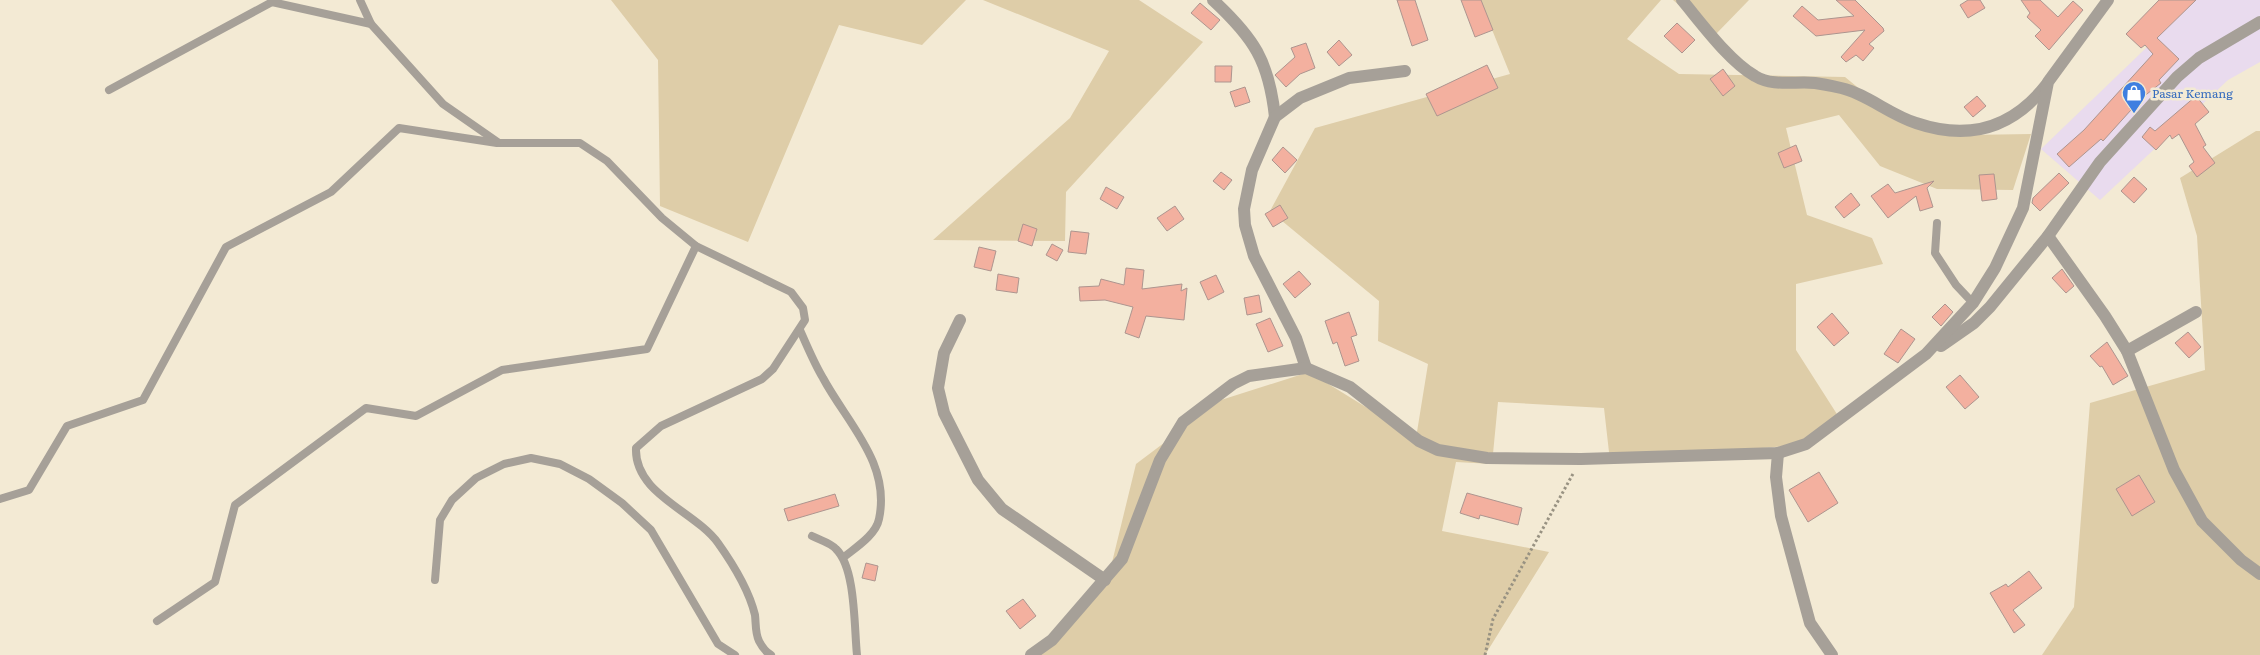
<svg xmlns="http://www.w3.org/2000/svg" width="2260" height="655" font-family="Literata,serif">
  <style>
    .commercial { fill: #e9dbee }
    .green { fill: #decda8 }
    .building { fill: #f3b09f; stroke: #ad958f }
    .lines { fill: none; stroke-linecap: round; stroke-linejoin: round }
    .path { stroke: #989282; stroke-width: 3; stroke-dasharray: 2.5 2.5; stroke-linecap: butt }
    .lane { stroke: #a6a098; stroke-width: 8 }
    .street { stroke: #a6a098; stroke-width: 12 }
    .labels { text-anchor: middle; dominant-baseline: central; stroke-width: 5; stroke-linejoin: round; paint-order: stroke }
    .shop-label { font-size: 12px; fill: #366cbe; stroke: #f3ead4; text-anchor: start }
  </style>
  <rect width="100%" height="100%" fill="#f3ead4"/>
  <path class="commercial" d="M2196 0H2260V62L2228 80 2100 200 2041 149Z"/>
  <g class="green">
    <path d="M611 0H966L922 45 839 25 748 242 660 206 658 60Z"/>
    <path d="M983 0H1139L1203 42 1066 192 1065 241 933 240 1070 118 1109 51Z"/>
    <path d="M1480 0H1661L1627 39 1679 74 1845 77 1900 122 1968 135 2031 134 2013 190 1937 189 1880 166 1839 115 1786 128 1807 215 1872 238 1883 264 1796 284V350L1842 422 1809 444 1610 461 1604 408 1498 402 1492 464 1456 462 1442 531 1549 552 1485 655H1033L1107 583 1136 464 1221 400 1309 372 1416 438 1428 364 1378 341 1379 301 1270 211 1315 128 1510 74Z"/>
    <path d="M1673 0H1749L1715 35Z"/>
    <path d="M2256 131H2260V655H2042L2074 607 2090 403 2205 370 2197 236 2180 178Z"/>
  </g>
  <g class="building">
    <path d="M1397 0H1415L1428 40 1412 46Z"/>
    <path d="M1461 0H1481L1493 30 1475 37Z"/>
    <path d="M1836 0H1855L1883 28 1884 31 1869 44 1874 48 1863 61 1856 55 1846 62 1841 57 1865 30 1816 36 1793 16 1802 6 1818 20 1854 16Z"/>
    <path d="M1968 0H1980L1985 8 1968 18 1960 5Z"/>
    <path d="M2021 0H2040L2058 17 2073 1 2083 10 2049 50 2035 36 2041 30 2027 17 2030 13Z"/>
    <path d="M2159 0H2196L2157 38 2179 59 2159 80 2161 83 2129 108 2131 110 2103 141 2101 139 2069 167 2057 154 2084 130 2153 54 2145 45 2141 48 2126 34Z"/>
    <path d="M1200 3 1220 20 1211 30 1191 13Z"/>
    <path d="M1677 23 1695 40 1682 53 1664 36Z"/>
    <path d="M1339 40 1352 55 1339 66 1327 52Z"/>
    <path d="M1306 43 1315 68 1300 74 1286 87 1275 75 1295 57 1291 48Z"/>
    <path d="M1487 65 1498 88 1437 116 1426 94Z"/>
    <path d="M1215 66H1232L1231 82H1215Z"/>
    <path d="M1723 69 1735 86 1723 96 1710 79Z"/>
    <path d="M1245 87 1250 102 1235 107 1230 92Z"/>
    <path d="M1977 96 1986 106 1973 117 1964 107Z"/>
    <path d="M2196 96 2209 112 2195 124 2206 145 2203 147 2215 163 2197 177 2189 166 2194 162 2179 134 2172 139 2170 135 2156 150 2142 137 2150 127 2155 131Z"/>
    <path d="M1796 145 1802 161 1784 168 1778 153Z"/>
    <path d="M1283 147 1297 160 1285 173 1272 160Z"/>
    <path d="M1221 172 1232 180 1224 190 1213 181Z"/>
    <path d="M2059 173 2069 183 2040 211 2032 203 2033 198Z"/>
    <path d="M1994 174 1997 199 1982 201 1979 175Z"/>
    <path d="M2134 177 2147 189 2134 203 2121 191Z"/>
    <path d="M1934 181 1927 188 1933 207 1920 211 1916 196 1888 218 1871 196 1888 184 1895 193Z"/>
    <path d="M1106 187 1124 197 1117 209 1100 199Z"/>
    <path d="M1851 193 1860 205 1844 218 1835 207Z"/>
    <path d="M1280 205 1288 218 1273 227 1265 214Z"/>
    <path d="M1175 206 1184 219 1167 231 1157 218Z"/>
    <path d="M1023 224 1037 229 1032 246 1018 241Z"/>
    <path d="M1071 231 1089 233 1086 254 1068 252Z"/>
    <path d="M1052 244 1063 250 1057 261 1046 255Z"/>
    <path d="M979 247 996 251 991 271 974 267Z"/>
    <path d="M1126 268 1144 270 1142 289 1182 284 1181 291 1187 288 1184 320 1146 316 1139 338 1125 333 1133 307 1105 300 1080 301 1079 287 1099 286 1101 279 1124 285Z"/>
    <path d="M2062 269 2074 286 2066 293 2052 278Z"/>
    <path d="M1299 271 1311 284 1295 298 1283 284Z"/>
    <path d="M998 274 1019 278 1017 293 996 290Z"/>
    <path d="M1216 275 1224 292 1208 300 1200 282Z"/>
    <path d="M1259 295 1262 312 1247 315 1244 298Z"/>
    <path d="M1945 304 1953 312 1941 326 1932 317Z"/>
    <path d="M1349 312 1357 335 1351 337 1359 361 1345 366 1337 342 1333 344 1325 321Z"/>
    <path d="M1832 313 1849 333 1834 346 1817 327Z"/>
    <path d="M1270 318 1283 346 1268 352 1256 324Z"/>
    <path d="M1901 329 1915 339 1898 363 1884 354Z"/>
    <path d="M2188 332 2201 347 2189 358 2175 343Z"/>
    <path d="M2107 342 2128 376 2113 385 2102 366 2100 367 2090 356Z"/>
    <path d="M1960 375 1979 397 1965 409 1946 387Z"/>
    <path d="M1819 472 1838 503 1808 522 1789 490Z"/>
    <path d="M2139 475 2155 502 2132 516 2116 489Z"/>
    <path d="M1467 493 1522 508 1518 525 1480 515 1479 519 1460 513Z"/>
    <path d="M835 494 839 506 788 521 784 509Z"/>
    <path d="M866 563 878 566 875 581 862 578Z"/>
    <path d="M2029 571 2042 588 2013 610 2025 625 2014 633 1990 593 2006 584 2008 587Z"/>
    <path d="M1023 599 1036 616 1020 629 1006 611Z"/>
  </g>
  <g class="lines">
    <path class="path" d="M1485 655 1493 619 1574 472"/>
    <g class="lane">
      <path d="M360 0 371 24"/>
      <path d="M109 90 272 2 371 24 443 104 499 143H580L607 161 662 218 696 246 791 292 803 308 805 320 773 369 762 379 661 426 636 448C634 494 695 511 718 543 733 564 749 590 755 615 756 623 755 633 759 641 762 647 766 652 771 655"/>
      <path d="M1937 223 1935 253 1956 285 1973 303"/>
      <path d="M800 330C807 346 814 363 823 378 847 423 891 463 879 519 876 535 855 548 844 557"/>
      <path d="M0 499 29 490 67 426 143 400 226 247 331 192 399 128 497 143"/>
      <path d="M812 536C820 540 831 543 836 549 856 568 854 628 857 655"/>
      <path d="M435 580 440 520 452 500 476 478 504 464 531 458 560 464 589 479 622 503 651 530 718 644 735 655"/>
      <path d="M157 621 215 582 235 505 366 408 416 416 502 370 647 349 696 246"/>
    </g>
    <g class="street">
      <path d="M1213 0C1254 38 1269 61 1275 117"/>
      <path d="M1682 0C1702 24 1729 61 1755 76 1773 87 1795 81 1815 83 1823 84 1832 86 1841 88 1867 94 1890 115 1916 123 1969 141 2013 128 2047 84"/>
      <path d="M2048 236 2105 316 2127 351 2174 470 2202 521 2241 560 2260 574"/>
      <path d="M960 320 944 353 938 388 944 413 978 480 1002 509 1105 580"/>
      <path d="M1941 346 1974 323 1990 307 2048 236 2100 162 2177 77 2199 58 2260 22"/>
      <path d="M2127 351 2196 312"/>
      <path d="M1306 368 1296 338 1254 256 1245 225 1244 209 1252 170 1275 117 1300 98 1349 78 1405 71"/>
      <path d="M1778 453 1776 477 1781 516 1810 623 1832 655"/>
      <path d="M1031 655 1052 640 1122 559 1160 460 1183 422 1233 384 1249 376 1306 368 1350 387 1419 441 1438 450 1487 458 1581 459 1778 453 1806 444 1926 354 1973 303 1995 268 2023 208 2048 82 2108 0"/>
    </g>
  </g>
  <defs>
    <g id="shop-pin" transform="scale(1.25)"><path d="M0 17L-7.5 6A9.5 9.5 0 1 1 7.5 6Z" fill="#3f7fe0" stroke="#f3ead4"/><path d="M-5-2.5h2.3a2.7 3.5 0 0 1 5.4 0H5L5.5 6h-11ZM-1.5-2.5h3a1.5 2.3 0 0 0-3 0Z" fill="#fff"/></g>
  </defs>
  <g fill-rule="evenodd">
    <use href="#shop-pin" x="2134" y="93"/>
  </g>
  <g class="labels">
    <g class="shop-label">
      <text x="2152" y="93">Pasar Kemang</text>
    </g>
  </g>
</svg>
